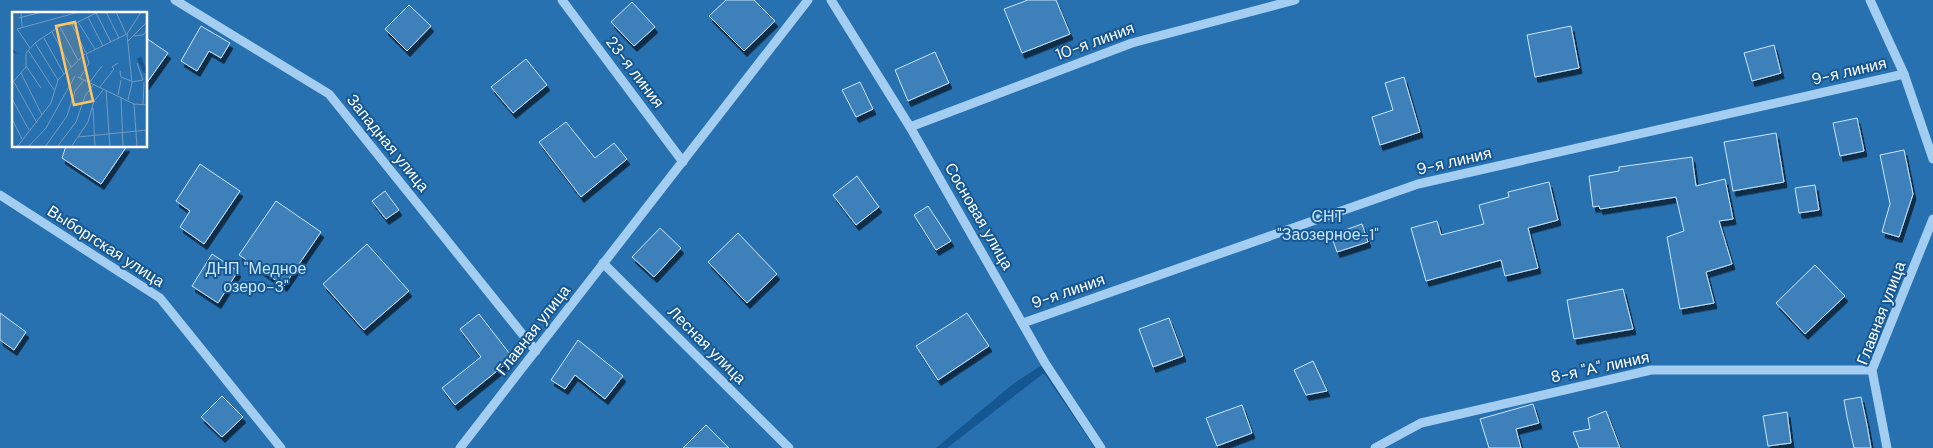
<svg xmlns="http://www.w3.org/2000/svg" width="1933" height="448" font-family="'DM Sans',sans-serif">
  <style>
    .green { fill: #2771b1; fill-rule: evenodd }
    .building { fill: #3d80ba; stroke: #cae5fc; filter: url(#shadow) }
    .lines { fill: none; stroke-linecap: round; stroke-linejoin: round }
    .minor { stroke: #a3cdf1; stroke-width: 9 }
    .labels { text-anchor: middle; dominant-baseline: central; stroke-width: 4; stroke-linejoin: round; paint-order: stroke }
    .street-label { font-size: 16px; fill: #fff; stroke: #155792 }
    .park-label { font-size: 16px; fill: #cae5fc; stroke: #155792 }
    .inset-river { fill: none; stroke: #3e6d98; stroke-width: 2.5 }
    .inset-road { fill: none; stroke: #739abe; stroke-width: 1 }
    .view { fill: #ffc463; fill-opacity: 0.15; stroke: #ffc463; stroke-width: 2.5 }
    .inset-edge { fill: none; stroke: #fff; stroke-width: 2.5 }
  </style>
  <defs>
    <filter id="shadow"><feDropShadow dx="3" dy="5.5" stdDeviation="0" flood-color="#0009"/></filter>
  </defs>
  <rect width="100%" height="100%" fill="#155792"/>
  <g class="green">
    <path d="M0 0H1933V448H1101L1045 363 1013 384 936 448H0ZM14 14H146V146H14Z"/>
    <path d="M1044 373 1095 448H947Z"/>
  </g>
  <g class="building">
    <path d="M726 0H754L775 21 744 51 709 16Z"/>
    <path d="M1028 0H1056L1070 34 1022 53 1004 9Z"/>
    <path d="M632 2 655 27 634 46 611 22Z"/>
    <path d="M409 5 431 26 407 51 385 29Z"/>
    <path d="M201 26 230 43 221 58 209 51 197 71 181 61Z"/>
    <path d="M1571 26 1579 68 1535 77 1527 35Z"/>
    <path d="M146 38 168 53 146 84Z"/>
    <path d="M1774 45 1781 73 1752 81 1744 53Z"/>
    <path d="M935 52 949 83 908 101 895 70Z"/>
    <path d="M526 59 547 85 513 113 491 87Z"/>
    <path d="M1404 77 1420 132 1380 145 1372 117 1393 110 1385 83Z"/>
    <path d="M860 82 873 109 856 117 842 90Z"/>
    <path d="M1857 118 1864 151 1840 156 1833 123Z"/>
    <path d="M566 122 595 158 614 143 627 159 581 197 539 142Z"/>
    <path d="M1776 133 1784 182 1733 191 1724 142Z"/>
    <path d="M66 146H127L101 184 62 158Z"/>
    <path d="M1904 150 1913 194 1899 237 1882 232 1890 204 1880 155Z"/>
    <path d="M1692 157 1696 186 1725 179 1733 219 1719 221 1732 264 1706 272 1714 303 1680 309 1667 237 1684 231 1676 197 1600 209 1599 206 1593 207 1589 176 1619 171V167Z"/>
    <path d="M200 164 240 191 204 244 180 227 190 211 176 201Z"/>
    <path d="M857 176 879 207 856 225 833 195Z"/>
    <path d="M1549 182 1558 220 1528 228 1538 268 1505 276 1501 260 1426 281 1411 228 1437 221 1441 235 1484 224 1479 205 1509 197 1508 192Z"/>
    <path d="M1815 185 1819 210 1799 213 1795 188Z"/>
    <path d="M385 191 399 210 386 219 372 201Z"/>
    <path d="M276 201 321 232 284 286 239 255Z"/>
    <path d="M928 206 951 241 936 250 914 215Z"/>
    <path d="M1362 224 1368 242 1337 252 1331 235Z"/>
    <path d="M660 228 681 248 654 277 632 257Z"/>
    <path d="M738 233 777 274 747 303 708 262Z"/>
    <path d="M367 244 409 291 364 330 323 284Z"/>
    <path d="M212 254 238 271 218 303 192 286Z"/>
    <path d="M1815 265 1845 296 1805 334 1776 303Z"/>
    <path d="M1623 289 1633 329 1574 339 1567 300Z"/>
    <path d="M0 313 26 332 14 350 0 340Z"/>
    <path d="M967 313 989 346 938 380 916 346Z"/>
    <path d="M479 314 513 358 455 405 442 388 481 357 460 329Z"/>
    <path d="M1169 318 1183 356 1153 367 1139 329Z"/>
    <path d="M578 340 623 376 605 399 575 375 565 389 551 380Z"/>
    <path d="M1313 361 1327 391 1306 395 1294 370Z"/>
    <path d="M222 396 243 417 222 437 201 417Z"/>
    <path d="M1861 397 1867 425 1871 448H1854L1847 417 1844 400Z"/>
    <path d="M1533 404 1539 423 1516 429 1521 448H1489L1480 419Z"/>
    <path d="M1242 405 1252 433 1217 446 1206 418Z"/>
    <path d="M1606 411 1620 448H1579L1573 432 1590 429 1588 418Z"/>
    <path d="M1787 412 1791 443 1768 446 1763 416Z"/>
    <path d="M706 425 729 448H683Z"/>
  </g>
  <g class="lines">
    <g class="minor">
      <path d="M175 0 329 94 536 351"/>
      <path d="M562 0 683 162"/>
      <path d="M831 0 910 127 1045 363 1101 448"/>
      <path d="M1870 0 1904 74 1933 159"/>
      <path d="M910 127 1132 43 1295 0"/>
      <path d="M0 195 160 298 281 448"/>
      <path d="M603 263 789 448"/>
      <path d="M1023 323 1418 184 1904 74"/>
      <path d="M460 448 808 0"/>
      <path d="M1375 448 1421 423 1651 370H1872"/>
      <path d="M1887 448 1872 370 1933 219"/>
    </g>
  </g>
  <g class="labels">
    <g class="street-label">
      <text transform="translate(1095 41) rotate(-20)">10-я линия</text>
      <text transform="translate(1849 71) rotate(-13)">9-я линия</text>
      <text transform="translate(635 72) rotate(53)">23-я линия</text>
      <text transform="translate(388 143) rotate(51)">Западная улица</text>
      <text transform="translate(1454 161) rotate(-13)">9-я линия</text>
      <text transform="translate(979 216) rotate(60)">Сосновая улица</text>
      <text transform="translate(106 246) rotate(33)">Выборгская улица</text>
      <text transform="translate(1068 291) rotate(-19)">9-я линия</text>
      <text transform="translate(1881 313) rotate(-69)">Главная улица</text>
      <text transform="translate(533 330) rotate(-52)">Главная улица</text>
      <text transform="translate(707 345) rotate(45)">Лесная улица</text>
      <text transform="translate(1600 367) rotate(-12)">8-я "А" линия</text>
    </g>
    <g class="park-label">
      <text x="1328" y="216">СНТ<tspan x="1328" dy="18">"Заозерное-1"</tspan></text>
      <text x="256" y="268">ДНП "Медное<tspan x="256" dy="18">озеро-3"</tspan></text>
    </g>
  </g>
  <g transform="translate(12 12)">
    <rect width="135" height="135" fill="#155792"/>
    <path d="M0 0H135V59L129 44 125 47 131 60 135 62V135H0V41L14 42 5 41 0 36Z" fill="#2771b1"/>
    <path class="inset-river" d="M0 19 6 0"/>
    <path class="inset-road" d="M9 0 10 15M94 0 107 26M104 0 114 22M84 1 99 30M76 5 91 34M7 6 30 0M66 10 83 37M60 13 74 41M48 15 66 48M40 20 59 55M122 24 131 23 135 18M32 26 52 62M115 30 135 10M23 31 46 68M18 36 5 17 67 0M16 38 42 78M14 54 29 76M108 59 109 65 119 69M9 61 30 103M66 65 122 92 135 93M68 66 77 51 74 42 115 22M2 70 25 111M78 70 90 54M120 70 131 68 125 51M0 71 14 55V41L23 31 51 12 60 13 86 0M88 75 102 57 100 55 106 51M94 78 98 135M106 83 109 68M109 85 111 135M0 87 17 118M116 88 120 71 115 22 129 0M122 92 125 135M131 93 132 70M81 96 83 135M0 107 10 127M66 125 135 118M5 135 39 91 46 68 73 42M16 135 34 116 63 64M33 135 55 104 63 79 72 68M45 135 64 110 73 84 82 72M59 135 76 110 82 89 92 77"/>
    <path class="view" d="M63 10 81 89 62 93 44 14Z"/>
    <rect width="135" height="135" class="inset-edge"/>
  </g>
</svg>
